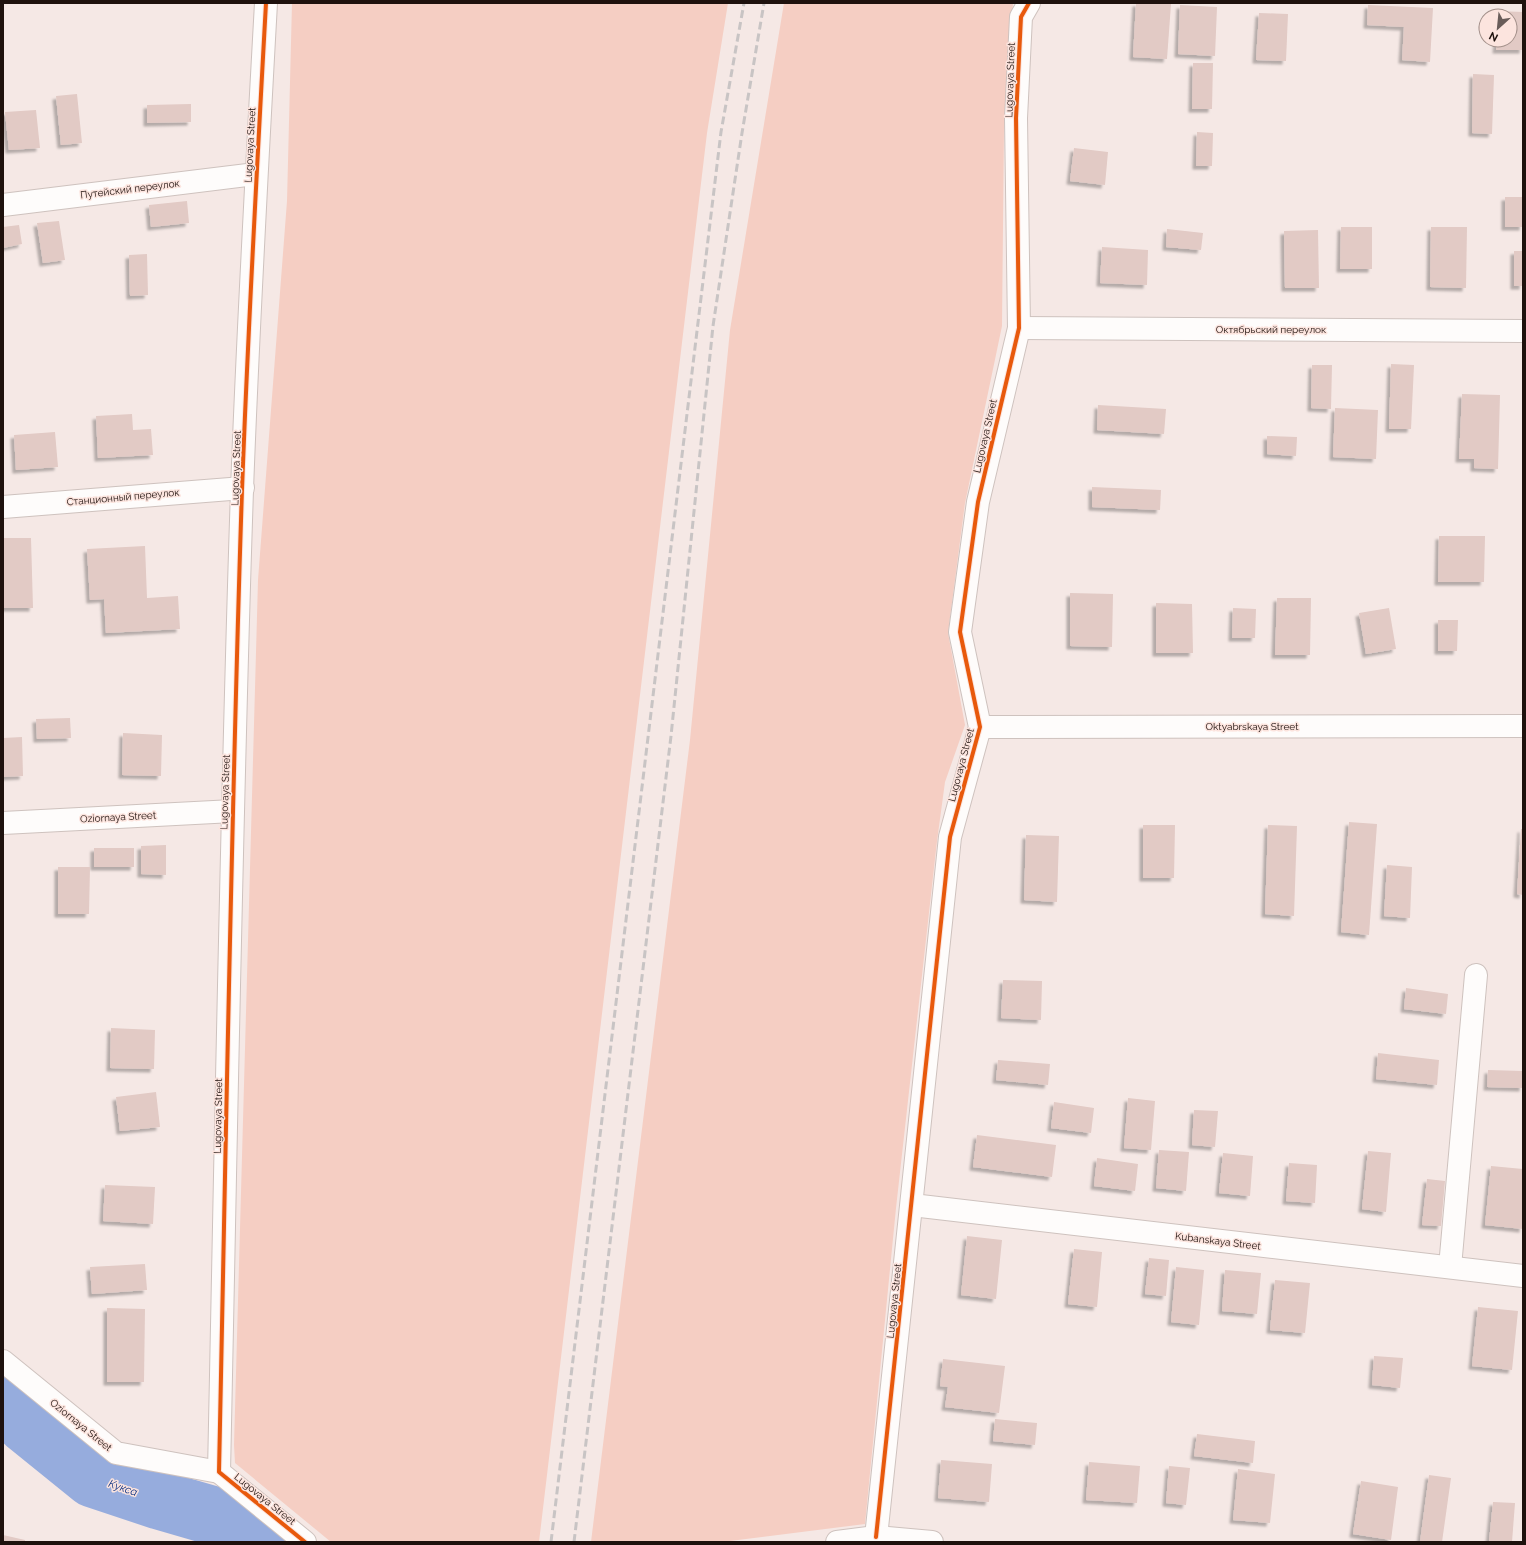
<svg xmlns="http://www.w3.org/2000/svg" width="1526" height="1545" font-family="Raleway,sans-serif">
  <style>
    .green { fill: #f5cec3 }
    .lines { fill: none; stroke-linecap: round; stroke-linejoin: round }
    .river { stroke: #96acdd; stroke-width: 59 }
    .building { fill: #e2cac5; filter: url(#shadow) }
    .street-casing { stroke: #cec2be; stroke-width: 24 }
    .street { stroke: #fefcfb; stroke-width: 22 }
    .rail { stroke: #c8c4c4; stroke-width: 3; stroke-dasharray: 8 4; stroke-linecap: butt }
    .cycleway-casing { stroke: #fce4de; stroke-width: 6 }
    .cycleway { stroke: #e8590c; stroke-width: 4 }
    .labels { text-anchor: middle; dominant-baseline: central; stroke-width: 3; stroke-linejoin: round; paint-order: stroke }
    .street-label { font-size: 10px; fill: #1e110d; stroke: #fce4de }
    .water-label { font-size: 11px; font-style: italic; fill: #072e80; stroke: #fce4de }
  </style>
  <defs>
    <filter id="shadow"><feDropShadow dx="-3.5" dy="3.5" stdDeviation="1" flood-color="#0004"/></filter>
  </defs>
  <rect width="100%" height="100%" fill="#f5e8e5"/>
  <g class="green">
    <path d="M292 3H728L707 133 539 1542H331L235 1463 234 1445 258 580 287 201Z"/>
    <path d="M784 3H1013L1004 127 1002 326 965 503 948 633 965 725 945 782 937 841 896 1208 865 1524 722 1542H591L690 740 730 330Z"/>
  </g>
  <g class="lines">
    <path class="river" d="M3 1401 25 1423 93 1478 159 1500 235 1522 260 1542"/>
  </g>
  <g class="building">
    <path d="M1136 3 1171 4 1167 59 1133 57Z"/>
    <path d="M1180 5 1217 7 1215 56 1178 54Z"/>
    <path d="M1368 5 1433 8 1430 62 1402 60 1404 27 1367 25Z"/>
    <path d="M1498 11 1523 12V50H1496L1497 40H1510V16H1498Z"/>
    <path d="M1259 13 1288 14 1286 61 1256 60Z"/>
    <path d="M1193 63H1213L1212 109H1192Z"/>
    <path d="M1473 74 1494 75 1492 134 1472 133Z"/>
    <path d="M77 94 82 143 61 145 56 96Z"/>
    <path d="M191 104V122L147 123V105Z"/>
    <path d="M36 110 40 148 9 150 5 112Z"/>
    <path d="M1197 132 1213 133 1212 166H1196Z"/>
    <path d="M1074 148 1108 152 1105 185 1070 181Z"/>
    <rect x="1505" y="197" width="18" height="30"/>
    <path d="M187 201 189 223 151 227 149 205Z"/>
    <path d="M59 221 65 260 43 263 37 223Z"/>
    <path d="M19 225 22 244 3 248V227Z"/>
    <path d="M1341 227H1372V269H1340Z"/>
    <path d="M1431 227H1467L1466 288 1430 287Z"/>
    <path d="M1167 229 1203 233 1201 250 1166 247Z"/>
    <path d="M1318 230 1319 288H1285L1284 231Z"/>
    <path d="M1102 247 1148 250 1147 285 1100 283Z"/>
    <rect x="1514" y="251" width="9" height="35"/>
    <path d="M147 254 148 295 130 296 129 255Z"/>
    <path d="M1391 364 1414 365 1411 429H1389Z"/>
    <path d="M1312 365H1332L1331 409 1311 408Z"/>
    <path d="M1462 394 1500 395 1498 469 1474 468V459H1459Z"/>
    <path d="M1098 405 1166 409 1164 434 1097 430Z"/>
    <path d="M1335 408 1378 410 1376 459 1333 457Z"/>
    <path d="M132 414 133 430 151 429 153 455 98 458 96 416Z"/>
    <path d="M55 432 58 467 16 470 14 435Z"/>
    <path d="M1267 436 1297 437 1296 456 1267 454Z"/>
    <path d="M1092 487 1161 490 1160 510 1092 507Z"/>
    <path d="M1439 536H1485L1484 582H1438Z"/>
    <path d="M3 538H31L33 608H3Z"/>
    <path d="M145 546 147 598 178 596 180 629 106 633 104 599 90 600 87 549Z"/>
    <path d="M1070 593 1113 594 1112 647 1070 646Z"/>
    <path d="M1277 598H1311L1310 655H1275Z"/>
    <path d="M1156 603 1192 604 1193 653H1156Z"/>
    <path d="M1233 608 1256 609 1255 638H1232Z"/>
    <path d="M1389 608 1396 649 1366 654 1359 613Z"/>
    <path d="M1438 620H1458L1457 651H1438Z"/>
    <path d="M70 718 71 738 37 739 36 719Z"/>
    <path d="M123 733 162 735 161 776 122 775Z"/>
    <path d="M22 737 23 776 3 777V738Z"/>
    <path d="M1349 822 1377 824 1369 935 1341 932Z"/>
    <path d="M1143 825H1175L1174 878H1143Z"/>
    <path d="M1268 825 1297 826 1294 916 1265 914Z"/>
    <path d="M1521 829H1523V895L1517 894Z"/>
    <path d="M1026 835 1059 836 1057 902 1024 900Z"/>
    <path d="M166 845V875L141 874V846Z"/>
    <rect x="94" y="848" width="40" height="19"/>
    <path d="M1387 865 1412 867 1410 918 1384 916Z"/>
    <path d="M58 867H90L89 914H58Z"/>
    <path d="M1003 980 1042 981 1041 1020 1001 1018Z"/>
    <path d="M1406 988 1448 994 1446 1014 1404 1009Z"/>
    <path d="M111 1028 155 1030 154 1069 110 1068Z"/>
    <path d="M1378 1053 1439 1060 1437 1085 1376 1079Z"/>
    <path d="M998 1060 1050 1064 1048 1085 996 1080Z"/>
    <path d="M1488 1070 1523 1071V1088L1487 1087Z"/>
    <path d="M156 1092 160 1127 120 1131 116 1097Z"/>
    <path d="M1128 1098 1155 1101 1151 1150 1124 1148Z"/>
    <path d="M1054 1102 1094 1108 1091 1133 1051 1128Z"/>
    <path d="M1194 1110 1218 1111 1215 1147 1192 1145Z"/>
    <path d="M977 1135 1056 1145 1052 1177 973 1167Z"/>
    <path d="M1159 1150 1189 1152 1186 1191 1156 1188Z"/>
    <path d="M1368 1151 1391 1153 1386 1212 1362 1209Z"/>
    <path d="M1223 1153 1253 1156 1250 1196 1219 1193Z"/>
    <path d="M1097 1158 1138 1164 1135 1191 1094 1186Z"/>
    <path d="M1289 1163 1317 1165 1315 1203 1286 1201Z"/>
    <path d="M1491 1166 1523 1169V1229L1485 1225Z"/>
    <path d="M1427 1179 1445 1181 1441 1226 1422 1225Z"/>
    <path d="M105 1185 155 1187 153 1224 103 1221Z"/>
    <path d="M967 1236 1002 1240 996 1299 961 1295Z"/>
    <path d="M1074 1249 1102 1252 1097 1307 1068 1304Z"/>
    <path d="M1149 1258 1169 1260 1166 1296 1145 1294Z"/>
    <path d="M145 1264 147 1290 92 1294 90 1267Z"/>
    <path d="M1176 1267 1204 1270 1199 1325 1171 1322Z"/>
    <path d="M1225 1270 1261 1273 1257 1314 1222 1311Z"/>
    <path d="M1275 1280 1310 1283 1305 1333 1270 1330Z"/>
    <path d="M1478 1307 1518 1311 1512 1370 1472 1366Z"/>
    <path d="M107 1308 145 1309 144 1382H107Z"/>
    <path d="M1374 1356 1403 1358 1400 1388 1372 1385Z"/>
    <path d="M943 1359 1005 1366 999 1413 945 1407 948 1387 940 1386Z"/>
    <path d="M995 1419 1037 1423 1035 1445 993 1441Z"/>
    <path d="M1197 1434 1255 1441 1253 1463 1194 1456Z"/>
    <path d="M941 1460 992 1464 989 1502 938 1498Z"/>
    <path d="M1089 1462 1140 1466 1137 1503 1086 1500Z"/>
    <path d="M1169 1466 1190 1468 1186 1505 1166 1503Z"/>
    <path d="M1238 1469 1275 1474 1270 1523 1233 1520Z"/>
    <path d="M1429 1475 1451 1478 1442 1542H1420Z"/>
    <path d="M1361 1481 1398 1487 1391 1540 1353 1534Z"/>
    <path d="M1493 1502 1515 1503 1512 1542H1489Z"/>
    <path d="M3 1535 25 1540V1542H3Z"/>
  </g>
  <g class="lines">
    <g class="street-casing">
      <g id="street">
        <path d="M266 3C257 165 248 327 242 490 231 817 226 1144 219 1472L305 1542"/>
        <path d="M3 205 256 174"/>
        <path d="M1019 328 1523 331"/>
        <path d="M3 507 243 488"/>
        <path d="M980 727 1523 726"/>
        <path d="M3 823 233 811"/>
        <path d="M912 1205 1523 1276"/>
        <path d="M1450 1267 1476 975"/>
        <path d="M3 1361 116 1453 219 1472"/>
        <path d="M876 1537 950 837 980 727 960 632 978 502 1019 328 1016 118 1021 17 1029 3"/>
        <path d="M837 1542 876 1537 932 1542"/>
      </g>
    </g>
    <use href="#street" class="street"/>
    <g class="rail">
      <path d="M551 1542 721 132 744 3"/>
      <path d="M574 1542 671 736 713 326 742 133 764 3"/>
    </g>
    <g class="cycleway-casing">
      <g id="cycleway">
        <path d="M266 3C257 165 248 327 242 490 231 817 226 1144 219 1472L305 1542"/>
        <path d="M876 1537 950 837 980 727 960 632 978 502 1019 328 1016 118 1021 17 1029 3"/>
      </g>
    </g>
    <use href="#cycleway" class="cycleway"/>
  </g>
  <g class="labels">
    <g class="street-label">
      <text transform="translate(1010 80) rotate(-88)">Lugovaya Street</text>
      <text transform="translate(250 145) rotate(-87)">Lugovaya Street</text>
      <text transform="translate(130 189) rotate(-7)">Путейский переулок</text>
      <text x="1271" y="329">Октябрьский переулок</text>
      <text transform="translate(985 436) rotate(-77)">Lugovaya Street</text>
      <text transform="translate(236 468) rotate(-88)">Lugovaya Street</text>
      <text transform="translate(123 497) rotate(-5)">Станционный переулок</text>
      <text x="1252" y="726">Oktyabrskaya Street</text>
      <text transform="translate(961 765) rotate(-75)">Lugovaya Street</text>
      <text transform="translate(225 792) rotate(-88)">Lugovaya Street</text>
      <text transform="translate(118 817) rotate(-3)">Oziornaya Street</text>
      <text transform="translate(218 1116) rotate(-89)">Lugovaya Street</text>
      <text transform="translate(1218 1241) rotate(7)">Kubanskaya Street</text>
      <text transform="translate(894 1301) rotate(-84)">Lugovaya Street</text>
      <text transform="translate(81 1425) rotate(39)">Oziornaya Street</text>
      <text transform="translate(265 1499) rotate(39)">Lugovaya Street</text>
    </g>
    <g class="water-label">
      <text transform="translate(123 1488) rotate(19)">Кукса</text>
    </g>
  </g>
  <rect width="1526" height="1545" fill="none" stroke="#1e110d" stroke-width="8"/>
  <g transform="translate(1498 28) rotate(207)"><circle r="19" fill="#fce4de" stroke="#a3908a"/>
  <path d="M0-3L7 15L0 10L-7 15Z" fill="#695c59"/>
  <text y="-6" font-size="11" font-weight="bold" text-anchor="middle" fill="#1e110d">N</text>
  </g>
</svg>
